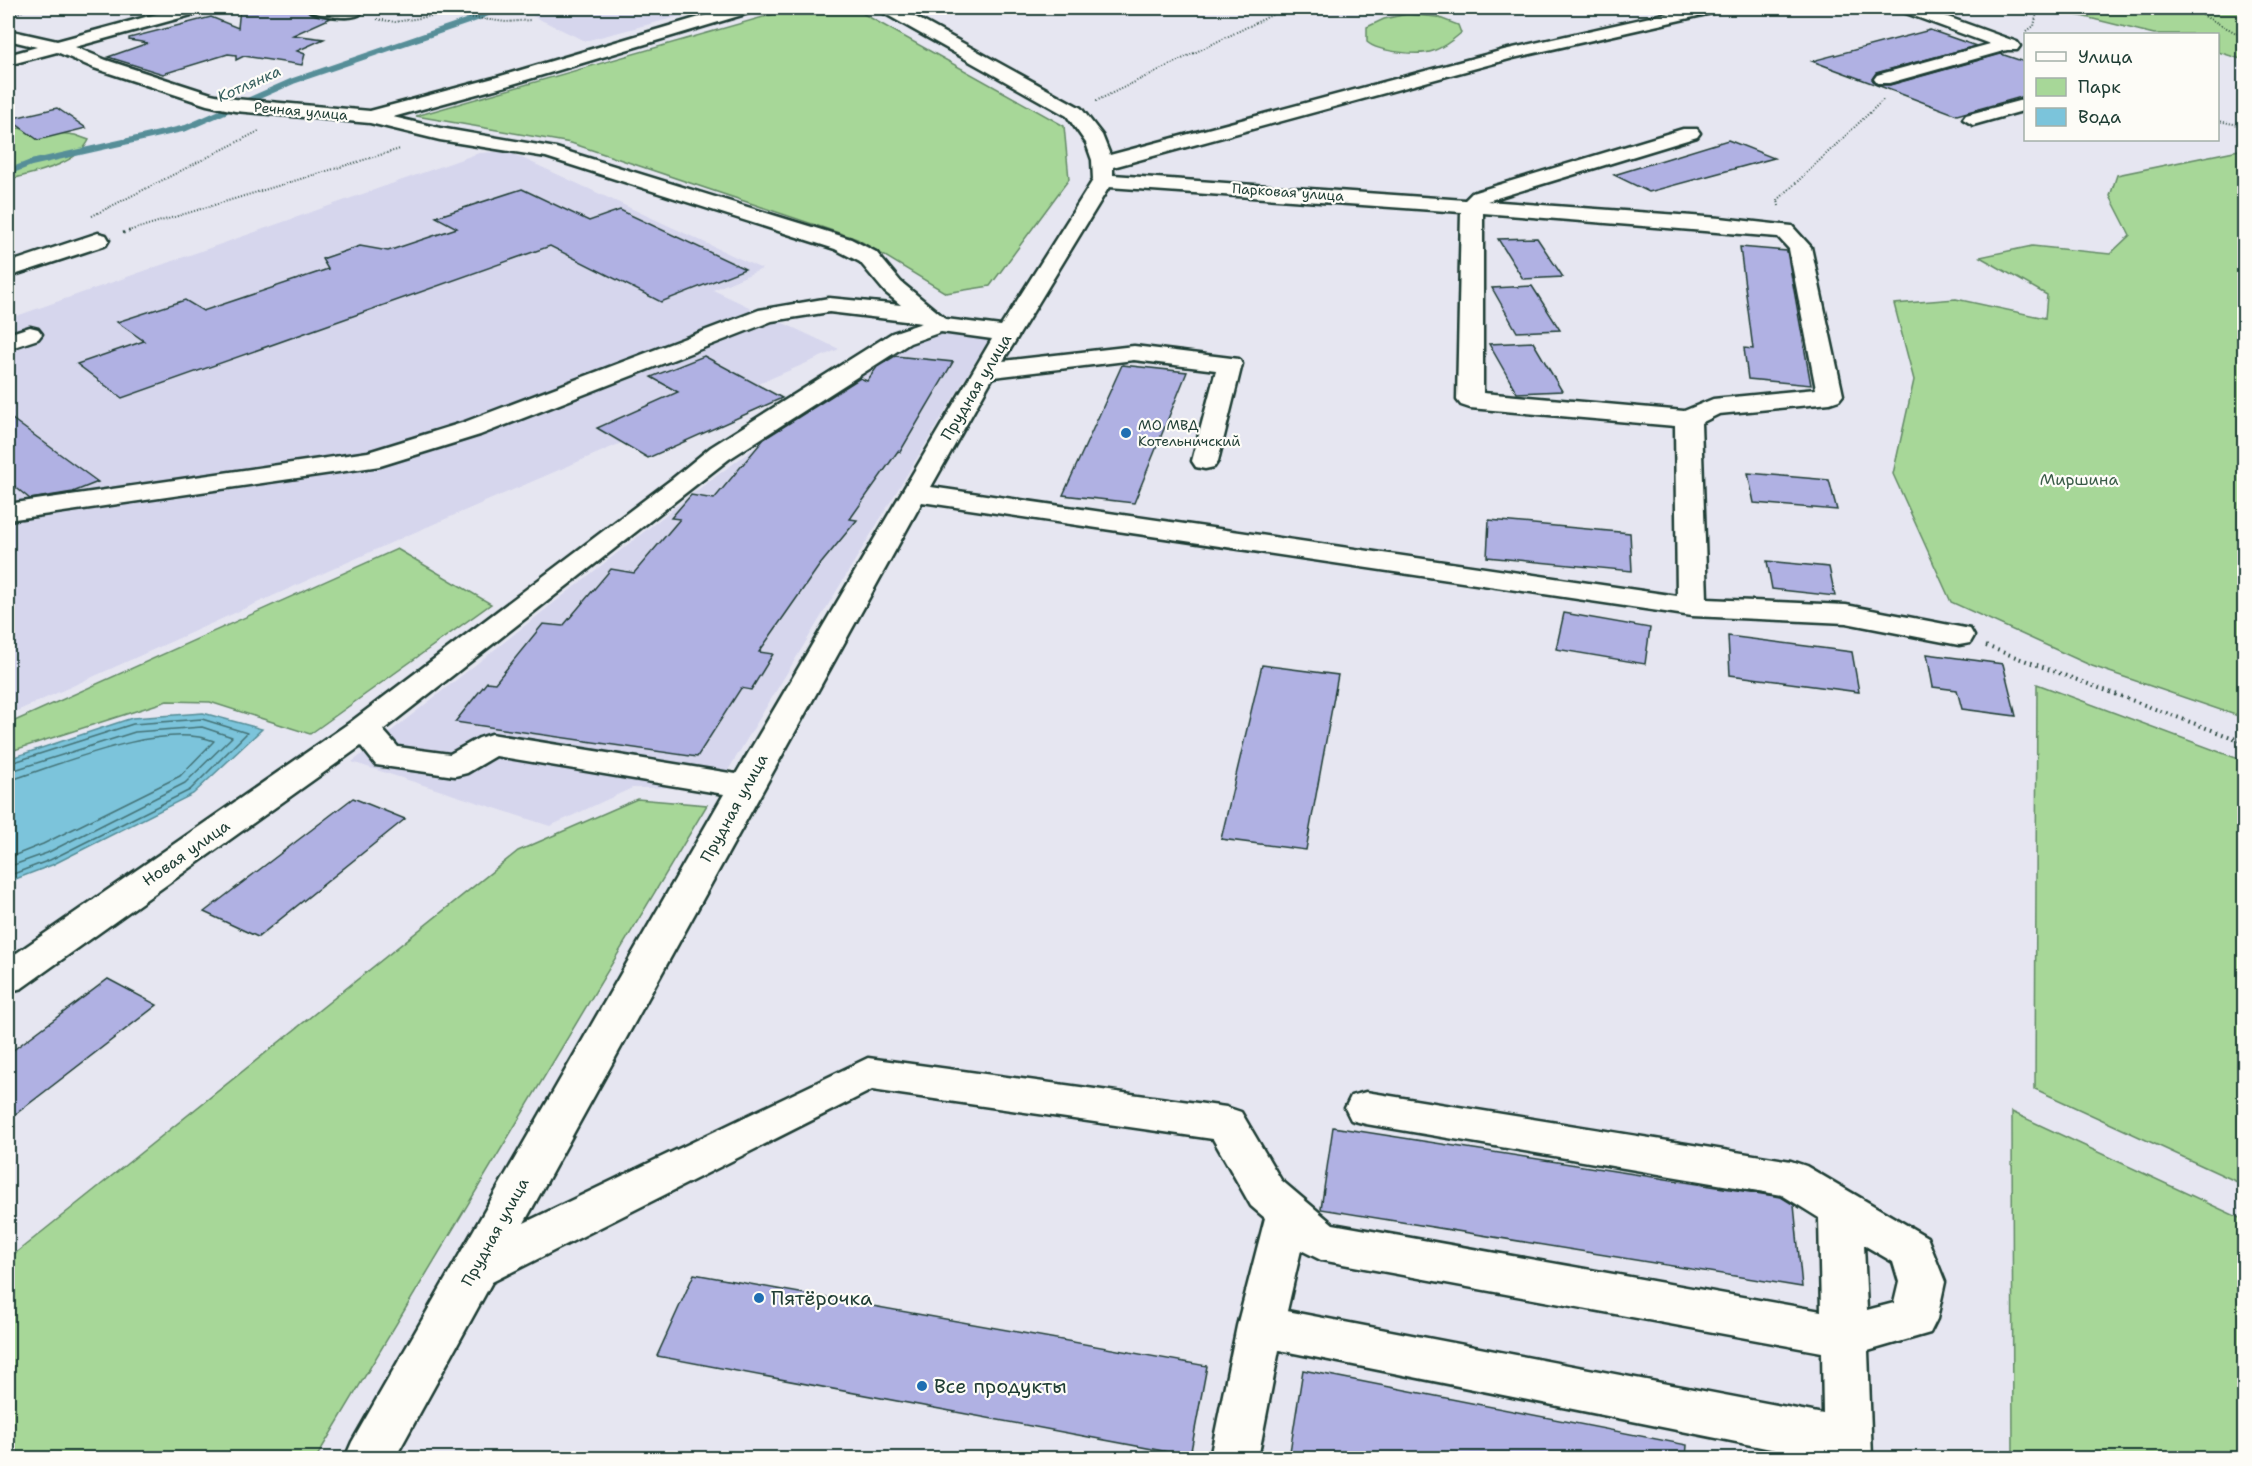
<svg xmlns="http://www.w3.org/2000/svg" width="2252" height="1466" font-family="'Shantell Sans',sans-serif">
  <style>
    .built { fill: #d6d6ed }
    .green { fill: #a7d798; stroke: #638a66; stroke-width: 1.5 }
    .water { fill: #7bc4db; stroke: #568e98; stroke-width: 1.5 }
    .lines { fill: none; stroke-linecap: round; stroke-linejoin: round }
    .shore { stroke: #447377; stroke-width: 1.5 }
    .stream { stroke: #568e98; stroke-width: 6 }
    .building { fill: #b0b1e3; stroke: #1f3d34; stroke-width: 1.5 }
    .minor-casing { stroke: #1f3d34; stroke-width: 5 }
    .path-far2 { stroke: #1f3d34; stroke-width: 2; stroke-dasharray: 1 2; stroke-linecap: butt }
    .path-far1 { stroke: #1f3d34; stroke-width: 3; stroke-dasharray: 1.5 4; stroke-linecap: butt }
    .path { stroke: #1f3d34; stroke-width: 4; stroke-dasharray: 1.5 4.5; stroke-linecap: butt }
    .minor { fill: #fdfcf7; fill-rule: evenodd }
    .poi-dot { fill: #1f6fb2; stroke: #fdfcf7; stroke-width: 2 }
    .labels { text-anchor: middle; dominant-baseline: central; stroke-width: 4.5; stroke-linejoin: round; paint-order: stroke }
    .far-street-label { font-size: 14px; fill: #1f3d34; stroke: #fdfcf7 }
    .far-poi-label { font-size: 14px; fill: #1f3d34; stroke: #fdfcf7; text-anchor: start }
    .far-water-label { font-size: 15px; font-style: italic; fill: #365f5e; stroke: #fdfcf7 }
    .street-label { font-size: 16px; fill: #1f3d34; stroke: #fdfcf7 }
    .park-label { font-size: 16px; fill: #3a5c48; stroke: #fdfcf7 }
    .near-poi-label { font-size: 20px; fill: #1f3d34; stroke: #fdfcf7; text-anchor: start }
  </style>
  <rect width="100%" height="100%" fill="#e6e6f1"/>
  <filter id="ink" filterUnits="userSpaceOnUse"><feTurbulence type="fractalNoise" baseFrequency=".0167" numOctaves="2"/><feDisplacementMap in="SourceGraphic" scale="12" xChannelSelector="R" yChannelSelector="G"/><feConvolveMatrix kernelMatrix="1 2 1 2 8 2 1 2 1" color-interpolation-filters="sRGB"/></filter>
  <g filter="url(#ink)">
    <g class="built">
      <path d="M523 8H711L585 41 518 9Z"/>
      <path d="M507 151 762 269 713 290 839 349 406 536 8 715V319L479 153Z"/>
      <path d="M935 332 989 339 718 787 632 788 550 826 352 762 692 494 899 342Z"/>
    </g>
    <g class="green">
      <path d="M795 8H853L1064 126 1069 179 990 286 946 293 857 239 571 143 416 116Z"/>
      <path d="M2026 8H2244V60L2218 52V34H2154L2081 16Z"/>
      <path d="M1407 14 1437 17 1458 25 1461 33C1453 40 1444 47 1433 51 1420 56 1378 52 1367 42V27L1384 19Z"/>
      <path d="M8 127 75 135 89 140C77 165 33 173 8 180Z"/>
      <path d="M2244 149V718L2092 666 1951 602 1893 474 1914 380 1894 304 1956 299 2045 318 2047 295 1980 257 2032 246 2110 254 2130 235 2110 196 2117 175Z"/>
      <path d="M397 549 491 604 310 734 210 702 167 701 8 752V724Z"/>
      <path d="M2037 684 2244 761V1185L2035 1089Z"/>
      <path d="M637 799 707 805 316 1458H8V1259L518 851Z"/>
      <path d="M2012 1112 2244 1220V1458H2013Z"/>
    </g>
    <path class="water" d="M203 713 262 729 193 794 52 865 8 882V759L132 718Z"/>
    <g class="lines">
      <g class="shore">
        <path d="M8 764 133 724 202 719 247 733 190 790 50 860 8 876"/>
        <path d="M8 772 135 732 202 727 232 737 185 783 47 853 8 867"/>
        <path d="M8 781C61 764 162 721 214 741L180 776 43 844 8 858"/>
      </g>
      <path class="stream" d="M8 172 31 163 186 128 293 81 477 18 498 8"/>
    </g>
    <g class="building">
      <path d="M240 8H305L310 13 331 18 293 35 324 39 297 51 305 54 302 65 244 56 236 60V55L228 54 163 74 108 57 148 43 129 40V38L211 17 238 28Z"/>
      <path d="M1930 30 1976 46 1876 73 1872 79 1877 85 1812 61Z"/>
      <path d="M2001 54 2025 62V96L1957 115 1877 85H1890Z"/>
      <path d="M57 108 86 128 38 140 9 119Z"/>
      <path d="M1728 140 1774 158 1649 192 1614 175Z"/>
      <path d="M522 189 589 221 620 210 745 269 661 302 550 246 122 398 77 364 144 341 117 322 185 300 203 311 328 269 322 259 360 246 388 251 457 228 436 217Z"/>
      <path d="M1537 238 1563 277 1523 279 1498 239Z"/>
      <path d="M1740 247 1787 251 1811 385 1748 379 1744 348 1753 349Z"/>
      <path d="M1532 286 1560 330 1517 332 1492 288Z"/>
      <path d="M1533 342 1562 391 1517 393 1489 344Z"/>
      <path d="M704 356 782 398 648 458 597 428 678 392 651 377Z"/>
      <path d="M895 356 953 362 900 452 898 451 850 519 857 520 819 566 759 652 773 654 751 690 741 688 697 757 455 722 487 682 495 683 543 624 563 626 611 569 634 573 680 519 671 518 691 495 714 499 764 439 860 378 867 381 877 367Z"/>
      <path d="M1122 365 1187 372 1134 503 1063 495Z"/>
      <path d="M8 416 98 482 73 492 30 499 8 481Z"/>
      <path d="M1748 473 1829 480 1837 510 1754 503Z"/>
      <path d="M1489 520 1630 533 1632 571 1487 557Z"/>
      <path d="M1767 561 1829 567 1835 596 1772 589Z"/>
      <path d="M1564 613 1650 628 1645 664 1556 649Z"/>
      <path d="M1728 636 1852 652 1859 692 1730 675Z"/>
      <path d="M1927 654 2003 664 2016 716 1962 709 1957 690 1933 687Z"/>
      <path d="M1262 665 1338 675 1306 850 1221 839Z"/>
      <path d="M353 798 405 819 258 937 204 912Z"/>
      <path d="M108 979 157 1005 8 1120V1054Z"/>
      <path d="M1333 1127 1781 1197 1794 1205 1802 1287 1321 1209Z"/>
      <path d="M694 1274 1207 1366 1190 1456 657 1356Z"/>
      <path d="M1303 1370 1687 1445 1686 1458H1289Z"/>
    </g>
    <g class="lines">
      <g class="minor-casing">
        <g id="minor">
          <path d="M179 8H204L202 12 75 47 106 60 211 94 235 99 370 111 494 78 730 8H754L752 12 506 86 393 117 440 128 556 148 851 239 876 252 901 282 946 319 1001 326 1093 180 1092 160 1086 143 1067 116 882 12 880 8H899L1081 108 1102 135 1110 155 1504 50 1690 8H1718L1716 12 1513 58 1113 167V175L1465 200 1472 193 1683 129H1697L1700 133 1697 137 1487 201 1720 218 1792 226 1811 247 1843 395 1839 400 1830 403 1719 414 1701 423 1707 599 1846 605 1970 629 1974 636 1970 643 1959 645 1846 623 1692 616 922 502 524 1223 868 1058 1226 1107 1241 1112 1281 1180 1333 1224 1821 1311 1819 1218 1782 1195 1366 1124 1351 1120 1345 1108 1351 1096 1366 1092 1791 1161 1806 1166 1927 1237 1945 1282 1937 1319 1930 1333 1868 1351 1872 1458H1816L1279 1350 1258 1458H1210L1237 1326 1265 1218 1251 1206 1213 1139 872 1090 492 1282 395 1458H345L352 1442 724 794 496 756 467 773 455 776 376 765 361 746 22 988 8 992V959L352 721 672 479 711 447 892 333 922 323 829 312 772 321 480 435 380 466 8 520V504L368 452 462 423 759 310 829 298 901 305 885 292 860 262 835 249 546 157 440 140 370 123 235 111 207 105 94 68 57 52 8 65V55L37 47 8 40V30L57 41ZM1109 187 1461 212 1457 400 1461 405 1470 408 1675 426 1677 596 931 487 993 377 1134 360 1216 370 1192 461 1196 467 1205 469 1214 467 1218 461 1242 364 1239 359 1134 346 1003 361ZM1483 213 1778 237 1789 249 1816 389 1713 399 1684 411 1483 393ZM941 332 992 339 736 774 491 734 479 738 450 754 398 747 383 730 729 459 910 343ZM1864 1245 1893 1262 1899 1282 1894 1303 1867 1310ZM1301 1250 1321 1260 1822 1352 1823 1414 1287 1311Z"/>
          <path d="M307 8 359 9 361 13C355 21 313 16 307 8Z"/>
          <path d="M1901 8H1923L2017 42 2020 46 2017 50H2007L1889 83H1877L1874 79 1877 75 1990 44 1903 12Z"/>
          <path d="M2026 99V110L1973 125 1963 119 1966 115Z"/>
          <path d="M98 233 106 235 109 240 106 245 8 277V263Z"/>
          <path d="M30 327 38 329 42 334 38 339 8 349V334Z"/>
        </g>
      </g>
      <g class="path-far2">
        <path d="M2189 8 2244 37"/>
        <path d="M16 14 29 8"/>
        <path d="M377 19 395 22 444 14 506 22 531 20"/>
        <path d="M2027 31 2034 26 2038 8"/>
        <path d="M1096 101 1286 8"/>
        <path d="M2218 121 2244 126"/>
        <path d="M1779 206 1778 200 1883 100"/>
        <path d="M92 216 259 131"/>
        <path d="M128 231 400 149"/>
      </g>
      <path class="path-far1" d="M123 233 133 230"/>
      <path class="path" d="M1986 646 2244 742"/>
      <use href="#minor" class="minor"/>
    </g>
  </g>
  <g class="poi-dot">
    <circle cx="1126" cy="433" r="6"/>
    <circle cx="759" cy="1298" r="6"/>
    <circle cx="922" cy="1386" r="6"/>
  </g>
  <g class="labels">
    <g class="far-street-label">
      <text transform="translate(301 111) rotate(5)">Речная улица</text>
      <text transform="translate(1288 192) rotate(4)">Парковая улица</text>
    </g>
    <g class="far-poi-label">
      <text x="1138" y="425">МО МВД<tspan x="1138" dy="16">Котельничский</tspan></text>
    </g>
    <g class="far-water-label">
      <text transform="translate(249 84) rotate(-24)">Котлянка</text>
    </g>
    <g class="street-label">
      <text transform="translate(976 387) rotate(-59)">Прудная улица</text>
      <text transform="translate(734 808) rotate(-61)">Прудная улица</text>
      <text transform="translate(186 853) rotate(-35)">Новая улица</text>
      <text transform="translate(495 1232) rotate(-61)">Прудная улица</text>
    </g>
    <g class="park-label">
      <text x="2079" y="479">Миршина</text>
    </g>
    <g class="near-poi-label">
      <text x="771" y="1298">Пятёрочка</text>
      <text x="934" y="1386">Все продукты</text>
    </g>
  </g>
  <rect width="2252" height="1466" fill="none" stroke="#fdfcf7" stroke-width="30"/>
  <rect x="15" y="15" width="2222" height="1436" fill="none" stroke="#1f3d34" stroke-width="2" filter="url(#ink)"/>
  <rect x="2024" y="33" width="195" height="108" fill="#fdfcf7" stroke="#a4b0a9" stroke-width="1.5"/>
  <rect x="2036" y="52" width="30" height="9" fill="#fdfcf7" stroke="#a4b0a9" stroke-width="1.5"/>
  <text x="2078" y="63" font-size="18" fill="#1f3d34">Улица</text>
  <rect x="2036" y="78" width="30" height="18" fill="#a7d798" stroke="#a4b0a9" stroke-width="1.5"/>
  <text x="2078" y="93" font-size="18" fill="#1f3d34">Парк</text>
  <rect x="2036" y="108" width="30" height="18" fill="#7bc4db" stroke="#a4b0a9" stroke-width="1.5"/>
  <text x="2078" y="123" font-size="18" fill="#1f3d34">Вода</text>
</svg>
